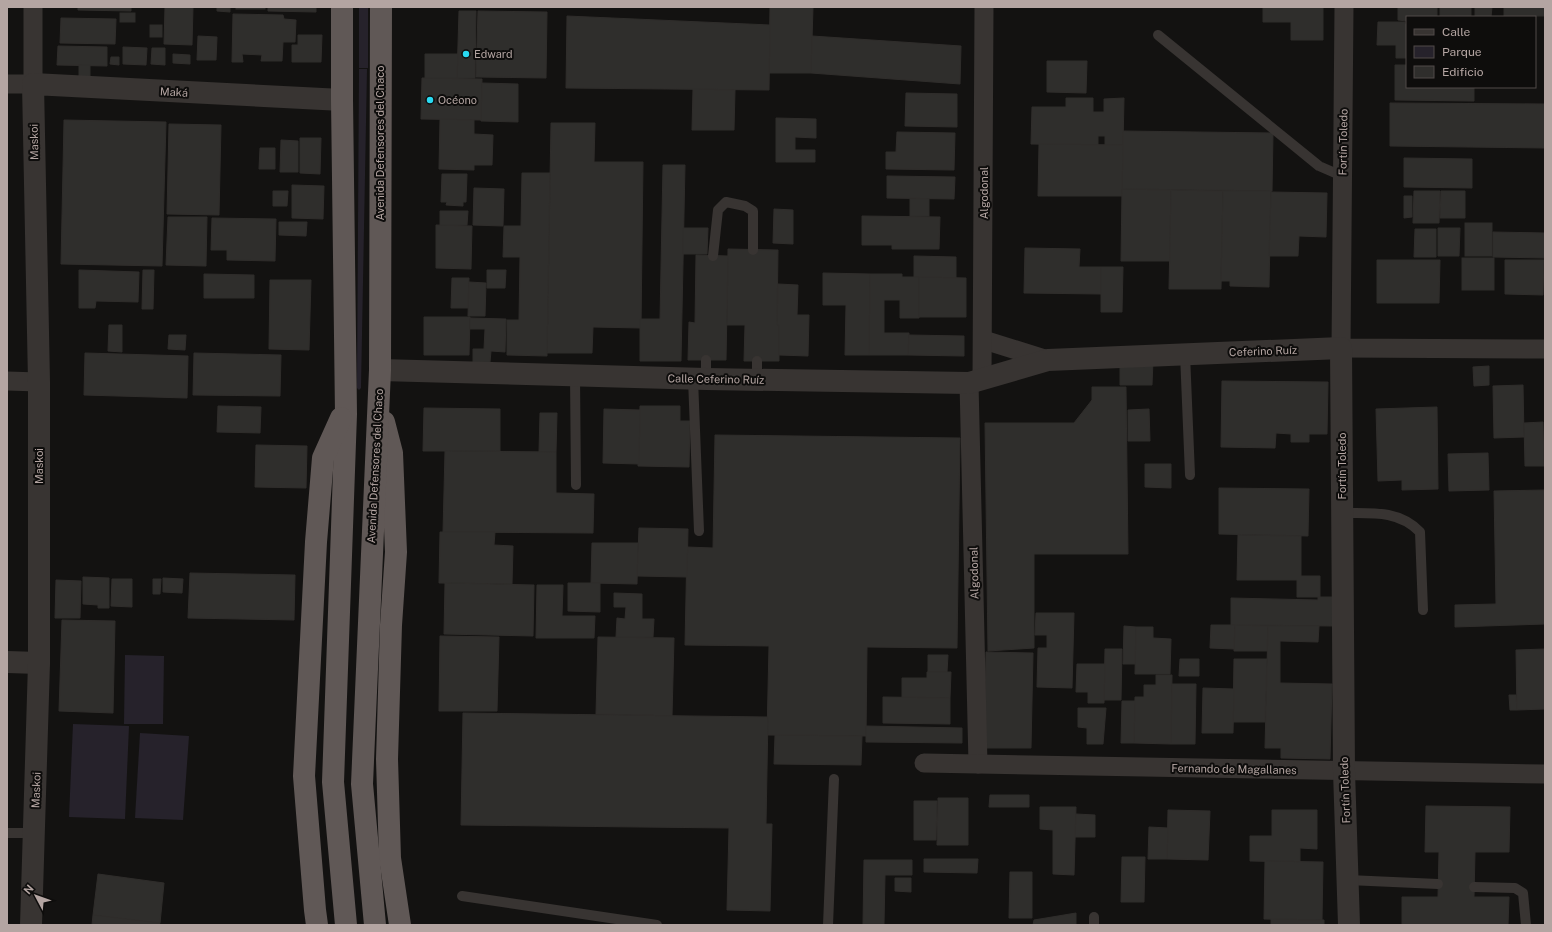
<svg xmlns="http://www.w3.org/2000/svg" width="1552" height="932" font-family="'Public Sans',sans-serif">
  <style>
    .green { fill: #26222b }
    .building { fill: #2f2e2c; stroke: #2f2d2b }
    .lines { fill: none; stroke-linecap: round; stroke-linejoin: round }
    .service { stroke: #383432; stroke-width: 10 }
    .minor { stroke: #383432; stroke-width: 19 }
    .tertiary { stroke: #383432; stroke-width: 22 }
    .trunk { stroke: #605856; stroke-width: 22 }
    .poi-dot { fill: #29dbf3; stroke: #0e0d0c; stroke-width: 1.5 }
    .labels { text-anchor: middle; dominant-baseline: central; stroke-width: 4; stroke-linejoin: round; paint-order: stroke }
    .poi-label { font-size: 11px; fill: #b4a5a2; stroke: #0e0d0c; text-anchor: start }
    .street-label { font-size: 11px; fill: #b4a5a2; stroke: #0e0d0c }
  </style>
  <rect width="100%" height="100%" fill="#131211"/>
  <g class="green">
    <rect x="359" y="7" width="9" height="61"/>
    <path d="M359 69H367L361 388 359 390 357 388Z"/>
    <path d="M125 655 164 656 163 724H124Z"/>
    <path d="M73 724 129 726 125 819 69 817Z"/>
    <path d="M140 733 189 736 183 820 135 818Z"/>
  </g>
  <g class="building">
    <path d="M78 7H131V11L78 10Z"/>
    <path d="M165 7H193L192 45 164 44Z"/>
    <path d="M217 7H230V12L217 11Z"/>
    <rect x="236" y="7" width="29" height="2"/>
    <path d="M268 7H316V12L268 11Z"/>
    <path d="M770 7H813L811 73H769Z"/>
    <path d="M1263 7H1323V40H1291V22H1263Z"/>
    <path d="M1398 7H1437V17H1407V21L1398 20Z"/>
    <path d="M1440 7H1471V17L1440 16Z"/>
    <path d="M1475 7H1492L1491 17H1475Z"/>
    <rect x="1504" y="7" width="40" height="9"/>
    <path d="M459 11H476L475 78H457Z"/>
    <path d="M478 11 547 12 546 78 476 77Z"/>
    <rect x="120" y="13" width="15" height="9"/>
    <path d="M233 14 283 15 284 19 296 20 295 42H283L282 61H261L262 55 242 54 243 62H232Z"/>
    <path d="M567 16 770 25 769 90 566 88Z"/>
    <path d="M61 18 116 19 115 44 60 43Z"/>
    <path d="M1378 22H1405V24H1407V58H1396V45H1377Z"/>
    <rect x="150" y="25" width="12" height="12"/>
    <path d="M298 35H322L321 62H292V45H298Z"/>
    <path d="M198 36 217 37 216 60H197Z"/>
    <path d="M812 36 961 46 960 84 811 73Z"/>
    <path d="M58 46 107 47V66L57 65Z"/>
    <path d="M123 47 147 48 146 65 123 64Z"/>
    <path d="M152 48H165V65L151 64Z"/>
    <path d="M173 54 190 55V64L173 63Z"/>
    <path d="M425 54H458L457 78H425Z"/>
    <path d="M111 57H119V65L110 64Z"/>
    <path d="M1047 61H1087L1086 93 1047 92Z"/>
    <rect x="79" y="65" width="11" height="12"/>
    <path d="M1395 65H1407V87H1474V101L1395 100Z"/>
    <path d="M422 78 482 79 481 120 421 119Z"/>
    <path d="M482 83 518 84V122L481 121Z"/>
    <path d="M693 89 735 90 734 130H692Z"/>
    <path d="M906 93 957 94V127L905 126Z"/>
    <path d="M1066 98H1093V112H1104V99L1124 98 1123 145H1105V136H1098V145L1031 144 1032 107H1066Z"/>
    <path d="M1390 103 1545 104V148L1390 146Z"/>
    <path d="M776 118 816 119V138L795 137V150H815V162H776Z"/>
    <path d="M440 119 474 120V134L493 135 492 165H474V170L439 169Z"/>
    <path d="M64 120 166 122 162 266 61 264Z"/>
    <path d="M551 123H595L594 162H643L641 328 593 327 592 353H547Z"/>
    <path d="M169 124 221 125 219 215 167 214Z"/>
    <path d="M1123 131 1273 133 1272 191 1122 189Z"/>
    <path d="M897 132 955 133 954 170 886 169V152H896Z"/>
    <path d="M300 138H321L320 174 300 173Z"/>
    <path d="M281 140 298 141V172H280Z"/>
    <path d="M1039 144 1123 145 1122 196H1038Z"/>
    <path d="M260 148H275V169H259Z"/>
    <path d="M1404 158 1472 159V188L1404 187Z"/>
    <path d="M663 165H685L681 361H640V319H660Z"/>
    <path d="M522 173H550L547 356 507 355V320H519L520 257H503L504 226H521Z"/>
    <path d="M442 174H467L466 202H463V206L446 205 447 202H441Z"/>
    <path d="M887 176 955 177 954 199 887 198Z"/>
    <path d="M292 185 324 186 323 219 292 218Z"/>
    <path d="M474 188 504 189 503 226 473 225Z"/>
    <path d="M1122 189 1171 190 1170 261H1121Z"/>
    <path d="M1171 190 1223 191 1221 289H1169Z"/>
    <path d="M273 191H288L287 206H273Z"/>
    <path d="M1223 191H1271L1269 287 1230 286V281H1221Z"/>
    <path d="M1414 191H1440L1439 223H1413Z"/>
    <path d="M1441 191H1465V218H1440Z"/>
    <path d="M1271 192 1327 193 1326 237 1299 236 1298 256H1269Z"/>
    <path d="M1404 196H1412V217L1404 218Z"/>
    <rect x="910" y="199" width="19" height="17"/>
    <path d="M774 209 793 210V244L773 243Z"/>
    <path d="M440 211H468L467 225H440Z"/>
    <path d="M862 216 940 217 939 249H892V245H862Z"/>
    <path d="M168 217H207L206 266 166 265Z"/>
    <path d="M212 218 276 219 275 261 227 260V250H211Z"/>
    <path d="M279 222H307L306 236 279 235Z"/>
    <rect x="1465" y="223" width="27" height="33"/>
    <path d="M436 225 472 226 471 269 436 268Z"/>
    <path d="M683 228H708L707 254H683Z"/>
    <path d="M1438 228H1460L1459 256H1438Z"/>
    <path d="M1415 229H1436V257H1414Z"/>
    <path d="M1493 232 1545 233V258L1493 257Z"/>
    <path d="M1025 248 1080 249 1079 267H1101V294L1024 293Z"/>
    <path d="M728 249 778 250 777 325H779V361H744L745 325H727Z"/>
    <path d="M696 255 728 256 726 360H688L689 322 695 323Z"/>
    <path d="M914 256 956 257V278L914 277Z"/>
    <rect x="1462" y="258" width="32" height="32"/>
    <path d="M1377 260H1440L1439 303H1377Z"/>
    <path d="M1505 260H1544L1543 295 1505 294Z"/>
    <path d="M1101 267H1123L1122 312H1101Z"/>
    <path d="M79 270 139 272 138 302 96 301 95 308H79Z"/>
    <path d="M143 270H154L153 309H142Z"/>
    <path d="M487 270H506L505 288H487Z"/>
    <path d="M823 273 870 274 869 355H845L846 305H823Z"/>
    <path d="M204 274 254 275V298H204Z"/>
    <path d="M870 274H902V277H919V318H900V300H884V333H909L908 355H869Z"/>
    <path d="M919 277 966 278V317H919Z"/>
    <path d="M452 278H469L468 308H451Z"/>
    <path d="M270 280H311L309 350 269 349Z"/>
    <path d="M469 282 486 283 485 316H468Z"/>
    <path d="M778 284 798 285 797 315H809L808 356 779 355V325H777Z"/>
    <path d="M424 317H470L469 355H424Z"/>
    <path d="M470 318 506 319 505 352 491 351 490 362H473V349H484L485 329H470Z"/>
    <path d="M109 325H122V352L108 351Z"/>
    <path d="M169 335H186L185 350 168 349Z"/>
    <path d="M909 335 964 336V356L908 355Z"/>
    <path d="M85 353 188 356 187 398 84 395Z"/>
    <path d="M194 353 281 355 280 396 193 395Z"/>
    <path d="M1120 360H1153L1152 385H1120Z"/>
    <path d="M1489 366V385L1474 386 1473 367Z"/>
    <path d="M1222 381 1328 382 1327 434H1309V442H1291V434L1276 433 1275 448 1221 447Z"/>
    <path d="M1523 385 1524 437 1494 438 1493 386Z"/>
    <path d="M1092 387H1126L1128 554H1034V648L988 651 985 423H1074L1092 400Z"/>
    <path d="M218 406 261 407 260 433 217 432Z"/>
    <path d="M640 406H680V421H690L689 467 638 466Z"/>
    <path d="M1437 407 1438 489 1402 490V480L1378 481 1376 409Z"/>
    <path d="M424 408 500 409V451H423Z"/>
    <path d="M604 409 640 410 639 464 603 463Z"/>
    <path d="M1149 409 1150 441H1128V410Z"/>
    <path d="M540 413H557L556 452H539Z"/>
    <path d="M1543 422 1544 466H1525L1524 423Z"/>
    <path d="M715 435 960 438 957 648 867 647 866 736 767 735 769 646 685 645 687 547 713 548Z"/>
    <path d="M256 445 307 446 306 488 255 487Z"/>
    <path d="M445 451 556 452V493L594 494 593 533 443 532Z"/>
    <path d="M1488 453 1489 490 1449 491 1448 454Z"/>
    <path d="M1145 464H1171V488L1145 487Z"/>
    <path d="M1219 488 1309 489 1308 536 1219 534Z"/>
    <path d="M1545 490V624L1455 627V605L1496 604 1494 491Z"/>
    <path d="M639 528 688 529 687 577 637 576Z"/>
    <path d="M440 532H495L494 545 513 546 512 584 439 583Z"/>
    <path d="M1238 535 1301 536V576H1320V597H1297V580H1237Z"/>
    <path d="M592 543H638L637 584 591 583Z"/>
    <path d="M190 573 295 575 294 620 188 618Z"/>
    <path d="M83 577 109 578V608H98V605L83 604Z"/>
    <path d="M163 578 183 579 182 593 163 592Z"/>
    <path d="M112 579H132V607L111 606Z"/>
    <path d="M153 579H161L160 594H153Z"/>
    <path d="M56 580 81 581 80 618H55Z"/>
    <path d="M445 583 534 585 533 636 444 634Z"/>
    <path d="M568 583H600V612L568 611Z"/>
    <path d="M537 585H563L562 616H595L594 638H536Z"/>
    <path d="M614 593 642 594V619H654L653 637H616L617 618 625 619 626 607H614Z"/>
    <path d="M1318 597H1334L1333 626 1231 625V598L1318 600Z"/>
    <path d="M1036 613H1074L1072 688 1037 687 1038 648H1047V635H1035Z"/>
    <path d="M62 620 115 621 113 713 59 711Z"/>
    <path d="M1211 625H1235L1234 649 1210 648Z"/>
    <path d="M1235 625 1268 626 1267 651H1234Z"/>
    <path d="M1124 626 1136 627 1135 664H1123Z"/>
    <path d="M1268 626H1319L1318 642 1280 641V683L1332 684 1330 759 1281 758V748H1265Z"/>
    <path d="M1136 627H1153V638L1171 639 1170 674H1135Z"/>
    <path d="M440 636 499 637 497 711H439Z"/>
    <path d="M598 637 674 638 672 716 596 714Z"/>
    <path d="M1105 649H1122L1121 700H1104Z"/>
    <path d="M1545 649V709L1517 710 1516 650Z"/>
    <path d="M986 652 1033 653 1031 748H984Z"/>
    <path d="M928 655H948L947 672H928Z"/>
    <path d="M1180 659H1199V676H1179Z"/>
    <path d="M1234 659H1267L1265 722H1233Z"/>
    <path d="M1077 664H1105L1104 703H1088V692H1076Z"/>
    <path d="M927 672H951L950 698 902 697V678H927Z"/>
    <path d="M1156 675H1172L1171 744 1134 743 1135 697H1144V685H1156Z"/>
    <path d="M1172 684H1196L1195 744H1171Z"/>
    <path d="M1203 688 1234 689 1233 733H1202Z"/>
    <path d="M1509 695H1516L1517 710H1510Z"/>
    <path d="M883 697 950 698V724L883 723Z"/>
    <path d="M1122 701H1135L1134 743H1121Z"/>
    <path d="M1078 708H1106L1103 744H1087V728L1078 727Z"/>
    <path d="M463 713 768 717 766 824H772L770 911 727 910 729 828 461 825Z"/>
    <path d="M866 726 962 728V743L866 742Z"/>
    <path d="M775 735 862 736 861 765 774 764Z"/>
    <path d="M990 795H1029V807H989Z"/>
    <path d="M938 798H968V845H937Z"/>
    <path d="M914 801H937L936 840H914Z"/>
    <path d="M1426 806 1510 807 1509 852H1475L1474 897H1509L1508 925H1402V897H1438L1439 852H1425Z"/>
    <path d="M1040 807H1076L1074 875 1053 874V830L1040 829Z"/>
    <path d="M1168 810 1210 811 1208 860 1167 859Z"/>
    <path d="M1272 810H1317V849L1300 848V862L1250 861V836H1272Z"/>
    <path d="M1076 814 1095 815V837H1075Z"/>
    <path d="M1149 827 1168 828 1167 859H1148Z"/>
    <path d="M1122 857H1145L1144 902H1121Z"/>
    <path d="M924 859H978L977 873 924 872Z"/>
    <path d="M864 860H912V875H885L884 924H863Z"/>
    <path d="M1265 861 1323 862 1322 920 1264 919Z"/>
    <path d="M1010 872H1032V918H1009Z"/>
    <path d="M98 874 164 883 160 923 93 915Z"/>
    <path d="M895 878H911V892L895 891Z"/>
    <path d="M1076 913V925H1033L1034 920Z"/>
    <path d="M93 915 160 923 159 925H92Z"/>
    <path d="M1271 919 1324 920V925H1271Z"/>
  </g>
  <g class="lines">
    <g class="service">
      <path d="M1158 35 1319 166 1342 176"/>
      <path d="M713 256 718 210 726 202 745 206 753 211V250"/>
      <path d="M1185 354 1190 475"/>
      <path d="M575 376 576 485"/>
      <path d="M693 379 699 531"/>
      <path d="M706 379V360"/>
      <path d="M757 380V361"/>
      <path d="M1342 513C1371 513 1399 510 1420 532L1423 610"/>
      <path d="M7 833H34"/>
      <path d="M1348 880 1438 884"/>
      <path d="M1474 887 1515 888 1523 893 1526 925"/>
      <path d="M462 896 657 925"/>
      <path d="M1094 917V925"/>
      <path d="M828 925 834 779"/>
    </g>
    <g class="minor">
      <path d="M1344 7 1341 348 1545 349"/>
      <path d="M7 84H33V7"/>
      <path d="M984 340 1048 360"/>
      <path d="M982 380 984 7"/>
      <path d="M7 381 39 382"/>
      <path d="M969 383 978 764"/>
      <path d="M924 763 1545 774"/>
    </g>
    <g class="tertiary">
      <path d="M380 370 706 379 969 383 1048 360 1341 348 1344 771 1349 925"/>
      <path d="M7 662 39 663"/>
      <path d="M31 925 39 663V382L33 84 342 100"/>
    </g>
    <g class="trunk">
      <path d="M342 7V100L346 414 333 782 346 925"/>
      <path d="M384 422 392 453 396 552 391 625 387 759 390 858 400 925"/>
      <path d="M317 925 315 910 304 776 316 542 323 458 341 418"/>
      <path d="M375 925 362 784 380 370 381 7"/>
    </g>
  </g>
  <g class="poi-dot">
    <circle cx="466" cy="54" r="4"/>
    <circle cx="430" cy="100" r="4"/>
  </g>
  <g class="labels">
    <g class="poi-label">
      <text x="474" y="54">Edward</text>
      <text x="438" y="100">Océono</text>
    </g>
    <g class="street-label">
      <text transform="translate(174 92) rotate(3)">Maká</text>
      <text transform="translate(34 142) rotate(-91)">Maskoi</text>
      <text transform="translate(1343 142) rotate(-89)">Fortín Toledo</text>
      <text transform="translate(380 143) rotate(-90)">Avenida Defensores del Chaco</text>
      <text transform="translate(984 193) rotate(-90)">Algodonal</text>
      <text transform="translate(1263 351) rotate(-2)">Ceferino Ruíz</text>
      <text transform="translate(716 379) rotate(1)">Calle Ceferino Ruíz</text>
      <text transform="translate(39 466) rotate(-90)">Maskoi</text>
      <text transform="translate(375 466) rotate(-87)">Avenida Defensores del Chaco</text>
      <text transform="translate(1342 466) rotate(-90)">Fortín Toledo</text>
      <text transform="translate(974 573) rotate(-91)">Algodonal</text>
      <text transform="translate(1234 769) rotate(1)">Fernando de Magallanes</text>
      <text transform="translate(36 790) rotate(-88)">Maskoi</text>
      <text transform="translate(1345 790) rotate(-92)">Fortín Toledo</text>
    </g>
  </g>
  <rect width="1552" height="932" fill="none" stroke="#b4a5a2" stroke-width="16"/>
  <rect x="1406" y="16" width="130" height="72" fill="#0e0d0c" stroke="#504a48"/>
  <rect x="1414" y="29" width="20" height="6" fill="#383432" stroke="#504a48"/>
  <text x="1442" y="36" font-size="12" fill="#b4a5a2">Calle</text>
  <rect x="1414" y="46" width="20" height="12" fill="#26222b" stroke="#504a48"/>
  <text x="1442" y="56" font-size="12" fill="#b4a5a2">Parque</text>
  <rect x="1414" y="66" width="20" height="12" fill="#2f2e2c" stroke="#504a48"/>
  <text x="1442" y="76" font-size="12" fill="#b4a5a2">Edificio</text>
  <g transform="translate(36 896) rotate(311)" stroke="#0e0d0c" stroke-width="3" paint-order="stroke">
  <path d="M0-3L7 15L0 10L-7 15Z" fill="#b4a5a2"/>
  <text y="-6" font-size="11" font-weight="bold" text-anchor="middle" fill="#b4a5a2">N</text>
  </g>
</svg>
